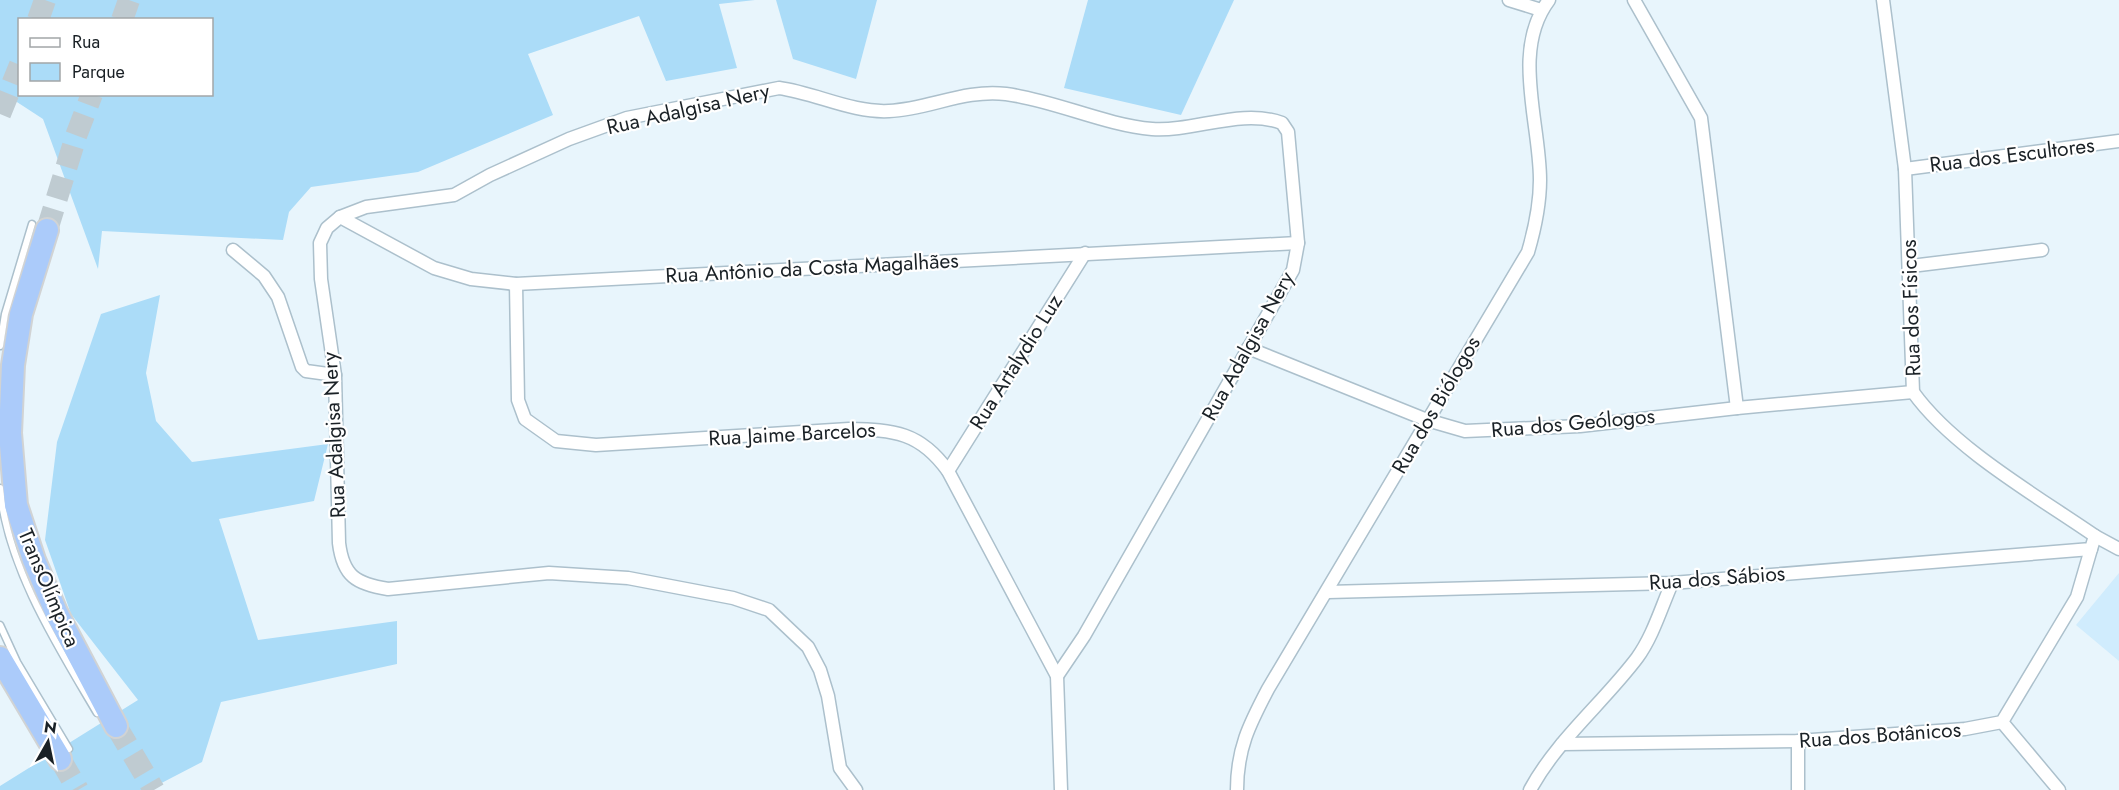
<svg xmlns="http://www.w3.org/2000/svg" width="2119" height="790" font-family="Jost,sans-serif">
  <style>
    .built { fill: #d0ecfd }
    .green { fill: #abdcf8; fill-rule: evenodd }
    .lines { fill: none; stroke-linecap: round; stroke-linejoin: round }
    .motorway-tunnel { stroke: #bfcbd1; stroke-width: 22; stroke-dasharray: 22 11; stroke-linecap: butt }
    .service-casing { stroke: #acc0cc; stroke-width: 9 }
    .minor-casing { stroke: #acc0cc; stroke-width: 15 }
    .motorway-casing { stroke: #d1d3d4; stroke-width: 26 }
    .service { stroke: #fff; stroke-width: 6 }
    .minor { stroke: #fff; stroke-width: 12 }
    .motorway { stroke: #abcbfa; stroke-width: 22 }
    .labels { text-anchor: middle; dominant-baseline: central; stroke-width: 4.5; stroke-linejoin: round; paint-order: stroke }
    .street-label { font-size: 21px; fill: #1a2126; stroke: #fff }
  </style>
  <rect width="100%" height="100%" fill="#e8f5fc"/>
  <path class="built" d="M2119 573V661L2076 625Z"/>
  <g class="green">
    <path d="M0 0H755L719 4 737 68 666 81 639 16 528 54 553 115 418 172 311 187 289 212 283 240 102 231 98 269 43 119 0 91ZM20 20H212V94H20Z"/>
    <path d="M776 0H877L856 79 793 59Z"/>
    <path d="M1088 0H1234L1181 115 1064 88Z"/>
    <path d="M160 295 146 373 156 421 192 462 328 444 314 501 219 519 258 640 397 621V664L221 702 202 762 148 790H0V786L138 700 71 614 45 540 57 442 101 314Z"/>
  </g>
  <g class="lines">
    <g class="motorway-tunnel">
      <path d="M38 20 45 0"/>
      <path d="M122 20 129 0"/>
      <path d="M0 114 20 65"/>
      <path d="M47 230 76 136 92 94"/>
      <path d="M116 726 154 790"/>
      <path d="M60 759 78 790"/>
    </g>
    <g class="service-casing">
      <g id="service">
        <path d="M0 346 5 314 32 224"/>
        <path d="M0 488C7 567 58 647 97 713"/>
        <path d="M0 625 17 662 69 749"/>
      </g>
    </g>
    <g class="minor-casing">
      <g id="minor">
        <path d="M1509 0 1541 10"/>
        <path d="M1634 0 1701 118 1737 408"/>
        <path d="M1883 0 1905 169 1913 392C1953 448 2037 496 2095 536L2119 549"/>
        <path d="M1905 169 2119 141"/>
        <path d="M340 217 434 268 471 279 516 284 1298 243"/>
        <path d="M233 250 264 276 278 297 302 367 306 371 335 375"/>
        <path d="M1911 266 2042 250"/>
        <path d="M516 284 518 400 525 419 556 441 596 445 849 429C894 430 920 432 948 471L1057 676 1061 790"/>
        <path d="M1248 348 1427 420 1465 431 1580 426 1737 408 1913 392"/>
        <path d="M948 471 1085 253"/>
        <path d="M1328 592 1672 583 2091 549 2095 536"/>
        <path d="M2002 722 2059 790"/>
        <path d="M1798 741V790"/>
        <path d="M1562 744 1798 741 1965 729 2002 722 2077 597 2091 549"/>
        <path d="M856 790 840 768 828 696 820 670 808 647 769 610 733 598 628 578 549 573 388 589C356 584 343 576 339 543L335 375 321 279 320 243 327 228 340 217 366 207 454 195 490 175 569 139 627 118 779 88C816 93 852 113 889 111 930 109 964 89 1006 94 1053 100 1105 125 1152 129 1194 132 1241 108 1282 123L1288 132 1298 243 1293 270 1084 636 1057 676"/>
        <path d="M1237 790C1237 749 1249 725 1268 689L1528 252C1535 228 1540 205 1540 180 1540 122 1511 50 1549 0"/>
        <path d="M1530 790C1557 740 1603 703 1637 658 1653 636 1661 608 1672 583"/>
      </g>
    </g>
    <g class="motorway-casing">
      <g id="motorway">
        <path d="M47 230 21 314 13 365 10 433 16 505 34 560 56 612 116 726"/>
        <path d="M0 658 60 759"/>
      </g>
    </g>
    <use href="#service" class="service"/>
    <use href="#minor" class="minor"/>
    <use href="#motorway" class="motorway"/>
  </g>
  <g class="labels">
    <g class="street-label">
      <text transform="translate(688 109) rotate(-13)">Rua Adalgisa Nery</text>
      <text transform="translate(2012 155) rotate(-7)">Rua dos Escultores</text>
      <text transform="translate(812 268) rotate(-3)">Rua Antônio da Costa Magalhães</text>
      <text transform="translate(1911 308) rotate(-92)">Rua dos Físicos</text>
      <text transform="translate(1248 346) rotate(-61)">Rua Adalgisa Nery</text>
      <text transform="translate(1016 362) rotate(-58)">Rua Artalydio Luz</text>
      <text transform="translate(1436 405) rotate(-60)">Rua dos Biólogos</text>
      <text transform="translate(1573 423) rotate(-5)">Rua dos Geólogos</text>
      <text transform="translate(792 434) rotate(-3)">Rua Jaime Barcelos</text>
      <text transform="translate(334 435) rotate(-93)">Rua Adalgisa Nery</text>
      <text transform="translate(1717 578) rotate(-4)">Rua dos Sábios</text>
      <text transform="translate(49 588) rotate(67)">TransOlímpica</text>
      <text transform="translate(1880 735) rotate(-4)">Rua dos Botânicos</text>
    </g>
  </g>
  <rect x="18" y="18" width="195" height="78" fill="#ffffff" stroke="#a3a6a8" stroke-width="1.5"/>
  <rect x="30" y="38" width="30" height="9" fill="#ffffff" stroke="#a3a6a8" stroke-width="1.5"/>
  <text x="72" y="48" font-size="18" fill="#1a2126">Rua</text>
  <rect x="30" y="63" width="30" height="18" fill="#abdcf8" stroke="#a3a6a8" stroke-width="1.5"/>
  <text x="72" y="78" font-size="18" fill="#1a2126">Parque</text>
  <g transform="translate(48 742) rotate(9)" stroke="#ffffff" stroke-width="4.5" paint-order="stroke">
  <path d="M0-4.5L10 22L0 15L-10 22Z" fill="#1a2126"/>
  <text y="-9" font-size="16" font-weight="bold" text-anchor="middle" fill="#1a2126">N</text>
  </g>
</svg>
